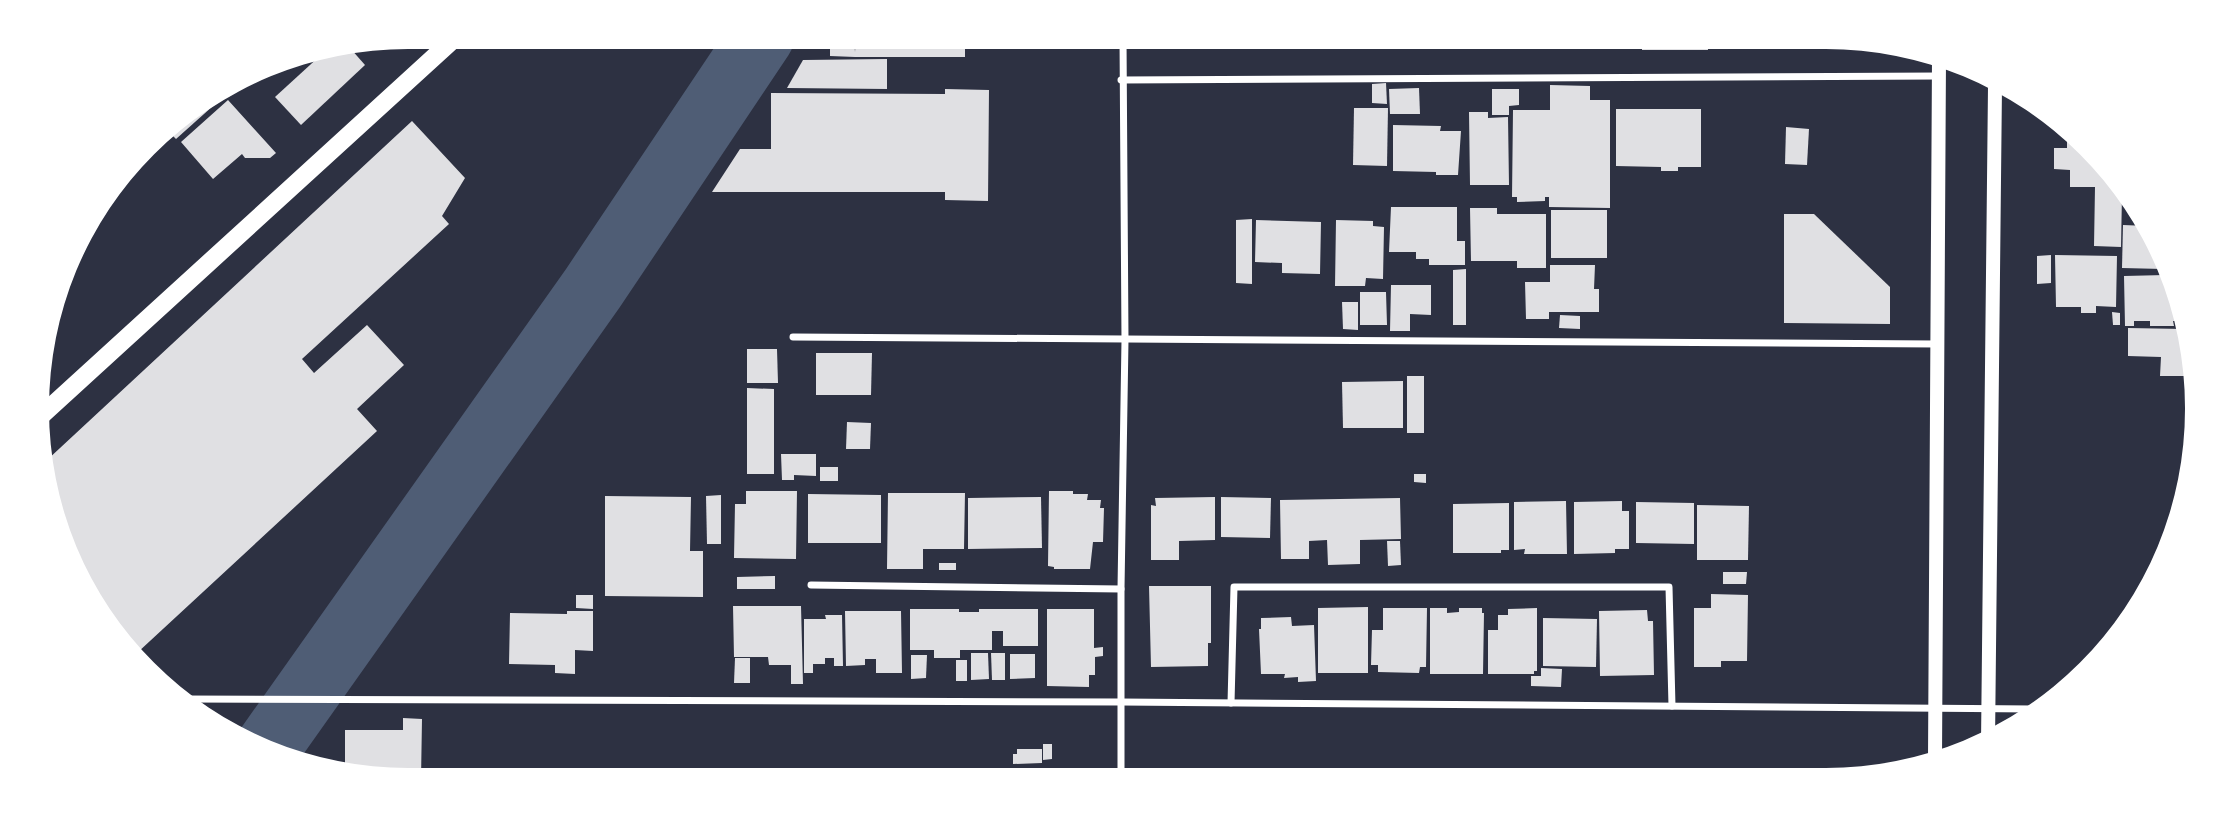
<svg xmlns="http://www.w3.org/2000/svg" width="2234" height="817" font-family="Poppins,sans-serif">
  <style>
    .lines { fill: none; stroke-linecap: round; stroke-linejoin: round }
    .river { stroke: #4f5d75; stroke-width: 66 }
    .building { fill: #e0e0e3 }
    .minor { stroke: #fff; stroke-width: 7 }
    .secondary { stroke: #fff; stroke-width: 14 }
    .primary { stroke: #fff; stroke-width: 18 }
  </style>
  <rect width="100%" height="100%" fill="#2d3142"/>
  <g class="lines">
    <path class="river" d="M268 747 593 288 761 37"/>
  </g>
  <g class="building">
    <path d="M830 37H854L855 52 856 37H1098V43L965 42V57H855L830 56Z"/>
    <path d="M1642 37H1707L1708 50H1642Z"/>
    <path d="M1740 37H1826L1837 38V47L1740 48Z"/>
    <path d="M1841 39 1894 46V49L1841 48Z"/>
    <path d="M350 48 365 65 301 125 275 97 322 54Z"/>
    <path d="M887 59V89L787 88 803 60Z"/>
    <path d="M1386 83 1387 104 1372 103V84Z"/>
    <path d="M1550 85 1590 86V100H1610V208L1549 207V197H1545V201L1517 202V197H1512L1513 110H1550Z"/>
    <path d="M1419 88 1420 114H1390L1389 89Z"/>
    <path d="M945 89 989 90 988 201 945 200V192H712L740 149H771V93L945 94Z"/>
    <path d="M1492 89H1519V105L1509 106V115H1492Z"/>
    <path d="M220 94 223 97 176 139 165 128Z"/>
    <path d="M228 100 276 153 270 158H245L242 154 213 179 181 142Z"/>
    <path d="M1354 108H1388L1387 166 1353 165Z"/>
    <path d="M1616 109H1701V167H1678V171H1661V167L1616 166Z"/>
    <path d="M1469 112H1488V118L1508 117 1509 185H1470Z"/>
    <path d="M412 121 465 178 442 216 449 224 302 359 314 373 367 325 404 365 357 409 377 431 137 653 100 615 49 504 46 461Z"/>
    <path d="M1393 125 1441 126 1440 131H1461L1458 175H1436V172L1393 171Z"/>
    <path d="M1786 127 1809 129 1807 165 1785 164Z"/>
    <path d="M2067 131 2122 194 2121 247 2094 246 2095 187H2070V170L2054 169V148H2067Z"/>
    <path d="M1391 207H1457V241H1465V265H1429V259H1416V252H1389Z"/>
    <path d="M1470 208H1497V214H1546V268H1517V261H1471Z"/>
    <rect x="1551" y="210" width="56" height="48"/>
    <path d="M1784 214H1814L1890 287V324L1784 323Z"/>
    <path d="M1252 219V284L1236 283V220Z"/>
    <path d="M1256 220 1321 222 1320 274 1282 273V263L1255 262Z"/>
    <path d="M1336 220 1373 221V226L1384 227 1383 279 1366 278 1365 286H1335Z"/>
    <path d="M2123 225 2148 226 2163 269 2122 268Z"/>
    <path d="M2051 255V283L2037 284V256Z"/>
    <path d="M2055 255 2117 256 2116 307 2096 306V313H2081V307H2056Z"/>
    <path d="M1550 265H1595L1594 289H1599V312H1549V319H1526L1525 282H1550Z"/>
    <path d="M1466 269V325H1453V270Z"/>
    <path d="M2165 275 2181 321H2173L2174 326H2150V321H2134V326H2125L2124 276Z"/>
    <path d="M1391 285H1431V315L1410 314V331H1390Z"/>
    <path d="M1360 292H1386L1387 325H1360Z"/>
    <path d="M1342 302H1358V330L1343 329Z"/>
    <path d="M2112 312 2120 313V325H2113Z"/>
    <path d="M1560 315 1580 316V329L1559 328Z"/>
    <path d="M2128 328 2184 329 2190 348V359L2194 360 2193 376H2160L2161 357 2128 356Z"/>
    <path d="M747 349H777L778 383H747Z"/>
    <path d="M816 353H872L871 395H816Z"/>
    <rect x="1407" y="376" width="17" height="57"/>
    <path d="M1403 381V428H1343L1342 382Z"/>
    <path d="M747 388 774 389V474H747Z"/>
    <path d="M847 422 871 423 870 449H846Z"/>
    <path d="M781 454H816V476L794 475V480H782Z"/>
    <rect x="820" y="467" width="18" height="14"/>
    <path d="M1414 474H1426V483L1414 482Z"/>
    <path d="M746 491H797L796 559 734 558 735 504H746Z"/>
    <path d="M1049 491H1073V494H1088L1087 500H1101L1100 508H1104L1103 542H1093L1090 569H1054V567L1048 566Z"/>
    <path d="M888 493H965L964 549H923V569H887Z"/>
    <path d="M808 494 881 495V543H808Z"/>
    <path d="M721 495V544H707L706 496Z"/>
    <path d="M605 496 691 497 690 551H703V597L605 596Z"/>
    <path d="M1041 497 1042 548 968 549V498Z"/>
    <path d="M1215 497V540L1179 541V560H1151V505L1156 506 1155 498Z"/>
    <path d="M1221 497 1271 498 1270 538 1221 537Z"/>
    <path d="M1400 498 1401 539 1360 540V564L1328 565 1327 540 1309 541V559H1281L1280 500Z"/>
    <path d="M1566 501 1567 554H1524L1525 549 1514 550V502Z"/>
    <path d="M1622 501V511H1629V549H1615V553L1574 554V502Z"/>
    <path d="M1636 502 1694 503V544L1636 543Z"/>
    <path d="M1509 503V550H1501V553H1453V504Z"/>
    <path d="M1697 505 1749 506 1748 560H1697Z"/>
    <path d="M1387 541H1400L1401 565 1388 566Z"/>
    <rect x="939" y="563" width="17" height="7"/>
    <path d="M1723 572H1747L1746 584H1723Z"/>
    <path d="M775 576V589H737V577Z"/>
    <path d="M1149 586H1211V643H1208V666L1151 667Z"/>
    <path d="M1711 594 1748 595 1747 661H1721V667H1694V608H1711Z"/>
    <path d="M576 595H593V609L576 608Z"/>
    <path d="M733 606H801L803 684H791V665H769L768 657H734Z"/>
    <path d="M1368 607V673H1318V608Z"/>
    <path d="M1383 608H1427L1426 667H1420L1419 673 1378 672V665H1371L1372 630H1383Z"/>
    <path d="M1430 608H1447V613L1459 612V608H1482V613H1484L1483 674H1430Z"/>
    <path d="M1537 608V671H1534V674H1488V630H1498V615H1508V609Z"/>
    <path d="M910 609H959V612H979V609H1038V646H1003V631H992V650H960V658H934V650H910Z"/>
    <path d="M1047 609H1094V648L1103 647V656L1095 657V675H1089V687L1047 686Z"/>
    <path d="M1647 610 1648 621H1653L1654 675 1600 676 1599 611Z"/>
    <path d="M567 611H593V651L575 650V674L555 673V665L509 664 510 613 567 614Z"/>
    <path d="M845 611H901L902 673H876V659H865V665L846 666Z"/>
    <path d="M825 615H842L843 666H834V658H825V664H813V673H804V619H826Z"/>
    <path d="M1291 617 1292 626 1314 625 1316 681 1298 682V677L1284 678 1285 674H1261L1259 629H1261V618Z"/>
    <path d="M1543 618 1597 619 1596 667 1543 666Z"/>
    <path d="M971 653H988L989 679 971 680Z"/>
    <path d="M991 653H1005V680H992Z"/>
    <path d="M1010 654H1035V678L1010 679Z"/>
    <path d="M911 655H927L926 678 911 679Z"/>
    <path d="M735 658H750V683H734Z"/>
    <rect x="956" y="660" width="11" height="21"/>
    <path d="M1541 668 1562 669 1561 687 1531 686V676H1541Z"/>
    <path d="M403 718 422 719 421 780 345 772V730H403Z"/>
    <path d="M1043 744H1052V759L1043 760Z"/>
    <path d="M1017 749H1042V763L1013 764V754H1017Z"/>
  </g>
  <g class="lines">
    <g class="minor">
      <path d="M1121 80 1939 76"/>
      <path d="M793 337 1937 344"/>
      <path d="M811 585 1121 589"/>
      <path d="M183 699 1121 702 2040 709"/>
      <path d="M1231 703 1234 587H1669L1672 706"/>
      <path d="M1121 779V589L1125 340 1123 37"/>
    </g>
    <g class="secondary">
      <path d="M1988 743 1995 86"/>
      <path d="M1935 759 1939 58"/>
    </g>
    <path class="primary" d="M43 414 456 37"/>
  </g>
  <path d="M0 0H2234V817H0ZM408 49H1826A359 359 0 0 1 2185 408V409A359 359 0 0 1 1826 768H408A359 359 0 0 1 49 409V408A359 359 0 0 1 408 49Z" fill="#fff" fill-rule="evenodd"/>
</svg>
